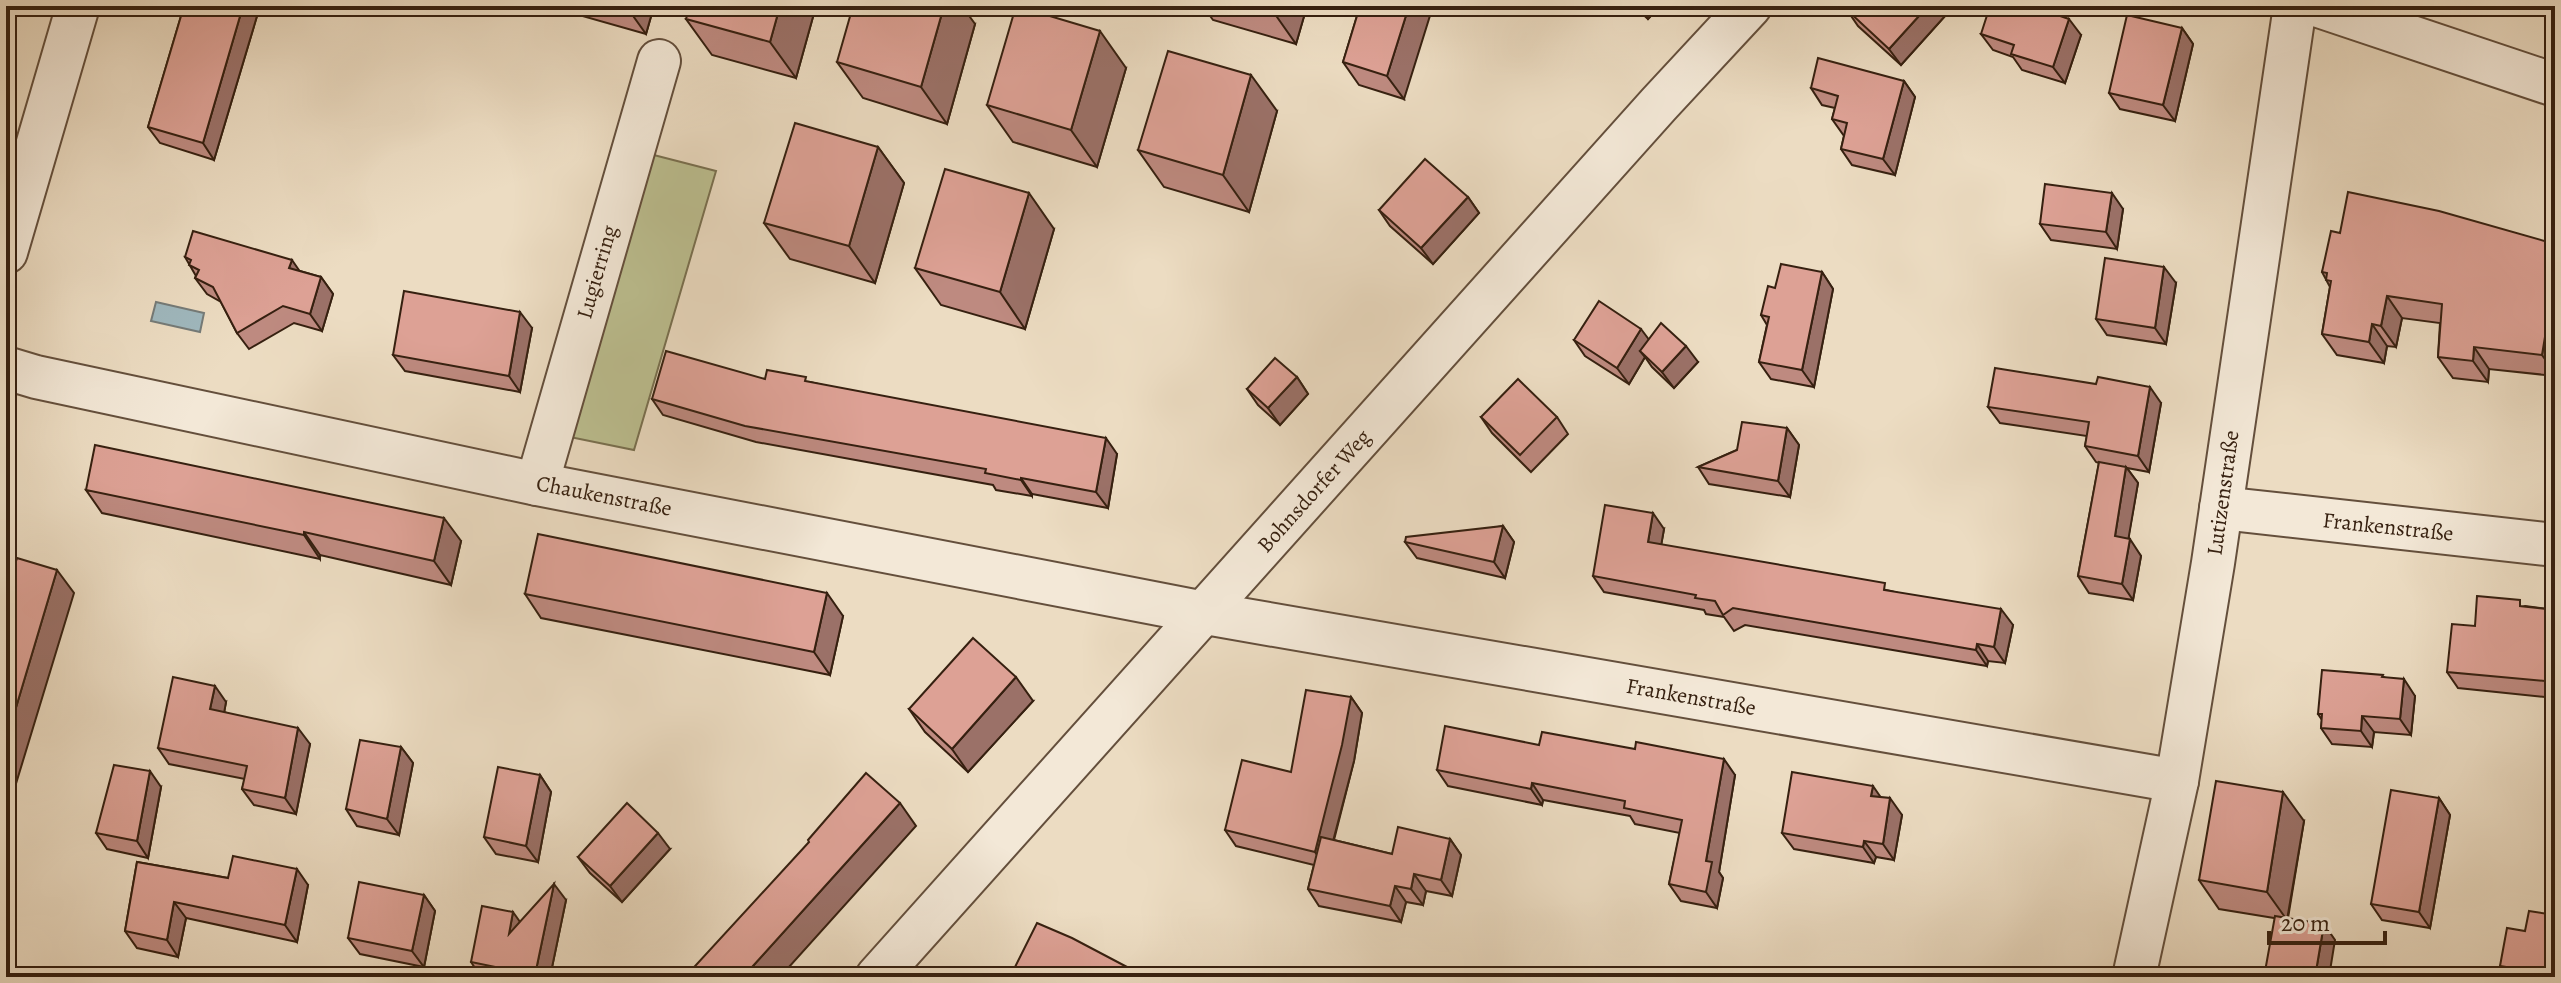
<svg xmlns="http://www.w3.org/2000/svg" width="2561" height="983" font-family="Alegreya,serif">
  <style>
    .green { fill: #bcbf90; stroke: #797050; stroke-width: 2 }
    .water { fill: #9fb8be; stroke: #757b78; stroke-width: 2 }
    .lines { fill: none; stroke-linecap: round; stroke-linejoin: round }
    .minor-casing { stroke: #644f3c; stroke-width: 46 }
    .minor { stroke: #f3e8d7; stroke-width: 42 }
    .wall { fill: #be8a80; stroke: #362010; stroke-width: 2 }
    .shaded-wall { fill: #9b7168; stroke: #362010; stroke-width: 2 }
    .building { fill: #dda195; stroke: #362010; stroke-width: 2 }
    .labels { text-anchor: middle; dominant-baseline: central; stroke-width: 7; stroke-linejoin: round; paint-order: stroke }
    .street-label { font-size: 22px; fill: #362010; stroke: #f3e8d7 }
  </style>
  <rect width="100%" height="100%" fill="#ecdcc2"/>
  <filter id="stains"><feTurbulence type="fractalNoise" baseFrequency=".0025" numOctaves="4"/><feColorMatrix values="0 0 0 0 .2 0 0 0 0 .09 0 0 0 0 .02 0 0 0 .5 -.17"/></filter>
  <radialGradient id="worn" r=".72"><stop offset=".6" stop-color="#630" stop-opacity="0"/><stop offset="1" stop-color="#630" stop-opacity=".3"/></radialGradient>
  <path class="green" d="M646 153 716 171 634 450 565 436Z"/>
  <path class="water" d="M156 302 204 313 200 332 151 321Z"/>
  <g class="lines">
    <g class="minor-casing">
      <g id="minor">
        <path d="M2319 6 2555 85"/>
        <path d="M6 252 78 6"/>
        <path d="M6 368 36 377 537 484 1205 613 2177 781"/>
        <path d="M537 484 659 61"/>
        <path d="M2221 508 2555 545"/>
        <path d="M877 977 1659 104 1750 6"/>
        <path d="M2134 977 2177 781 2213 563 2295 6"/>
      </g>
    </g>
    <use href="#minor" class="minor"/>
  </g>
  <g class="wall">
    <path d="M184 6H260L214 160 160 143 148 127Z"/>
    <path d="M558 6H654L646 34 561 10Z"/>
    <path d="M816 6 796 78 712 55 686 19Z"/>
    <path d="M1203 6H1307L1296 44 1213 20Z"/>
    <path d="M1360 6 1404 99 1359 85 1343 62Z"/>
    <path d="M1634 6H1660L1648 19Z"/>
    <path d="M1954 6 1901 65 1858 26 1847 10Z"/>
    <path d="M975 24 947 124 863 98 837 62Z"/>
    <path d="M2182 28 2193 44 2175 121 2120 109 2109 93Z"/>
    <path d="M1981 34 2081 35 2065 83 2022 70 2013 57 1993 50Z"/>
    <path d="M1126 68 1097 167 1013 142 987 105Z"/>
    <path d="M1904 81 1915 97 1895 175 1852 165 1841 149 1844 136 1832 119 1835 108 1822 105 1811 88Z"/>
    <path d="M1277 111 1249 212 1164 187 1138 150Z"/>
    <path d="M878 147 904 183 875 283 790 259 764 223Z"/>
    <path d="M1468 197 1479 213 1433 264 1390 226 1379 210Z"/>
    <path d="M2123 209 2117 249 2051 240 2040 224Z"/>
    <path d="M1054 229 1025 329 941 305 915 268Z"/>
    <path d="M2340 233 2555 244V376L2489 369 2488 382 2453 378 2438 357 2440 323 2402 318 2396 347 2387 346 2384 363 2337 355 2322 334 2330 287 2322 272Z"/>
    <path d="M185 257 300 271 321 277 333 294 322 331 294 323 249 349 237 333 221 302 207 294 195 278 196 276Z"/>
    <path d="M1822 272 1833 289 1814 387 1771 379 1759 362 1767 325 1761 315 1775 288Z"/>
    <path d="M2176 283 2166 344 2107 335 2096 319Z"/>
    <path d="M532 328 520 392 405 371 393 355Z"/>
    <path d="M1574 340H1649L1698 362 1674 388 1652 367 1645 357 1629 384 1585 356Z"/>
    <path d="M1297 377 1308 394 1280 425 1258 405 1247 389Z"/>
    <path d="M765 379 810 382 1117 454 1108 508 1032 494V496L996 490 993 485 756 442 663 415 652 399Z"/>
    <path d="M2161 403 2149 472 2127 468 2138 483 2128 539 2141 556 2133 600 2089 593 2078 576 2099 463 2096 462 2085 446 2087 436 2000 423 1988 407Z"/>
    <path d="M1481 417H1557L1568 434 1531 472 1492 433Z"/>
    <path d="M1787 428 1799 445 1790 497 1709 484 1698 467Z"/>
    <path d="M86 490 461 541 451 585 320 555V559L102 513Z"/>
    <path d="M1503 526 1514 542 1505 578 1417 558 1405 542Z"/>
    <path d="M1664 529 1661 545 1891 591 2013 625 2005 663 1988 661 1987 666 1745 625 1734 631 1724 617 1706 614 1704 610 1604 592 1593 576Z"/>
    <path d="M525 594 843 616 830 675 541 618Z"/>
    <path d="M2525 606 2555 610V698L2458 688 2447 672 2475 626Z"/>
    <path d="M2384 677 2415 696 2411 735 2374 732 2372 747 2332 744 2321 728 2322 720 2318 714Z"/>
    <path d="M1351 697 1362 713 1354 761 1334 840 1392 854 1450 839 1461 855 1452 896 1426 891 1423 905 1406 902 1401 922 1319 906 1308 889 1314 865 1236 846 1225 830 1291 772Z"/>
    <path d="M1033 701 968 772 925 732 909 709Z"/>
    <path d="M226 702 224 712 310 744 296 814 254 805 242 789 245 779 169 764 158 748Z"/>
    <path d="M1539 745 1735 775 1719 872 1723 878 1717 908 1681 901 1669 884 1680 833 1635 824 1630 816 1543 800 1542 805 1448 786 1437 770Z"/>
    <path d="M401 747 413 763 399 835 357 826 346 809Z"/>
    <path d="M540 775 551 792 538 862 496 854 484 837Z"/>
    <path d="M161 787 148 858 107 849 96 833Z"/>
    <path d="M1880 797 1902 815 1894 860 1876 857 1874 863 1794 849 1782 833Z"/>
    <path d="M2439 798 2450 815 2430 928 2382 920 2371 904Z"/>
    <path d="M2304 821 2288 918 2335 940 2274 918 2219 909 2199 880Z"/>
    <path d="M670 849 622 902 590 873 578 857Z"/>
    <path d="M137 862 228 878 308 885 297 942 186 918 178 957 137 948 125 931Z"/>
    <path d="M424 895 435 911 424 967 360 954 348 938Z"/>
    <path d="M566 900 550 977H481L471 962 520 922Z"/>
    <path d="M2555 915V977H2507L2500 966 2525 931Z"/>
    <path d="M1014 969 1146 977H1020Z"/>
  </g>
  <g class="shaded-wall">
    <path d="M243 6H260L214 160 203 143Z"/>
    <path d="M626 6H654L646 34Z"/>
    <path d="M780 6H816L796 78 770 42Z"/>
    <path d="M944 6H962L975 24 947 124 921 87Z"/>
    <path d="M1270 6H1307L1296 44 1270 7Z"/>
    <path d="M1409 6H1433L1404 99 1387 76Z"/>
    <path d="M1639 6H1660L1648 19Z"/>
    <path d="M1928 6H1954L1901 65 1889 49Z"/>
    <path d="M2069 19 2081 35 2065 83 2053 67Z"/>
    <path d="M2182 28 2193 44 2175 121 2163 105Z"/>
    <path d="M1100 31 1126 68 1097 167 1071 130Z"/>
    <path d="M1251 75 1277 111 1249 212 1223 175Z"/>
    <path d="M1904 81 1915 97 1895 175 1883 159Z"/>
    <path d="M878 147 904 183 875 283 849 246Z"/>
    <path d="M1029 193 1054 229 1025 329 1000 292Z"/>
    <path d="M2112 193 2123 209 2117 249 2106 232Z"/>
    <path d="M1468 197 1479 213 1433 264 1421 248Z"/>
    <path d="M292 260 303 276 289 268Z"/>
    <path d="M2164 267 2176 283 2166 344 2155 328Z"/>
    <path d="M1822 272 1833 289 1814 387 1802 370Z"/>
    <path d="M321 277 333 294 322 331 310 314Z"/>
    <path d="M2387 296 2402 318 2396 347 2381 326Z"/>
    <path d="M520 312 532 328 520 392 509 376Z"/>
    <path d="M2549 313 2555 322V373L2542 355Z"/>
    <path d="M2372 324 2387 346 2384 363 2369 342Z"/>
    <path d="M1641 329 1653 345 1640 351 1645 357 1629 384 1617 368Z"/>
    <path d="M1686 346 1698 362 1674 388 1662 372Z"/>
    <path d="M2474 347 2489 369 2488 382 2473 361Z"/>
    <path d="M1297 377 1308 394 1280 425 1268 408Z"/>
    <path d="M2150 387 2161 403 2149 472 2138 456Z"/>
    <path d="M1787 428 1799 445 1790 497 1778 481Z"/>
    <path d="M1106 438 1117 454 1108 508 1096 492Z"/>
    <path d="M2126 467 2138 483 2126 553 2115 536Z"/>
    <path d="M1021 478 1032 494V496L1021 480Z"/>
    <path d="M1653 513 1664 529 1659 558 1648 542Z"/>
    <path d="M444 518 461 541 451 585 434 561Z"/>
    <path d="M1503 526 1514 542 1505 578 1494 562Z"/>
    <path d="M304 532 320 555V559L304 535Z"/>
    <path d="M2130 539 2141 556 2133 600 2122 584Z"/>
    <path d="M57 570 74 593 8 810 6 807V741Z"/>
    <path d="M827 593 843 616 830 675 814 652Z"/>
    <path d="M2001 609 2013 625 2005 663 1994 647Z"/>
    <path d="M1977 644 1988 661 1987 666 1976 650Z"/>
    <path d="M1016 677 1033 701 968 772 952 749Z"/>
    <path d="M2404 679 2415 696 2411 735 2400 719Z"/>
    <path d="M215 686 226 702 222 725 210 709Z"/>
    <path d="M1351 697 1362 713 1354 761 1326 868 1315 852Z"/>
    <path d="M2362 716 2374 732 2372 747 2361 731Z"/>
    <path d="M298 728 310 744 296 814 285 798Z"/>
    <path d="M401 747 413 763 399 835 387 819Z"/>
    <path d="M1724 759 1735 775 1719 872 1723 878 1717 908 1706 892V861Z"/>
    <path d="M150 771 161 787 148 858 137 841Z"/>
    <path d="M540 775 551 792 538 862 526 846Z"/>
    <path d="M1532 783 1543 800 1542 805 1531 789Z"/>
    <path d="M1873 786 1884 802 1871 796Z"/>
    <path d="M2283 792 2304 821 2287 920 2267 892Z"/>
    <path d="M1890 798 1902 815 1894 860 1883 844Z"/>
    <path d="M2439 798 2450 815 2430 928 2419 912Z"/>
    <path d="M900 803 916 826 780 977H743Z"/>
    <path d="M658 833 670 849 622 902 610 886Z"/>
    <path d="M1450 839 1461 855 1452 896 1441 880Z"/>
    <path d="M1864 841 1876 857 1874 863 1863 847Z"/>
    <path d="M297 869 308 885 297 942 285 925Z"/>
    <path d="M1414 874 1426 891 1423 905 1411 889Z"/>
    <path d="M554 884 566 900 550 977H537L535 975Z"/>
    <path d="M1395 886 1406 902 1401 922 1390 906Z"/>
    <path d="M424 895 435 911 424 967 412 951Z"/>
    <path d="M174 902 186 918 178 957 167 940Z"/>
    <path d="M513 912 525 929 509 934Z"/>
    <path d="M2324 924 2335 940 2329 977H2315Z"/>
  </g>
  <g class="building">
    <path d="M184 6H243L203 143 148 127Z"/>
    <path d="M690 6H780L770 42 686 19Z"/>
    <path d="M853 6H944L921 87 837 62Z"/>
    <path d="M1016 6 1100 31 1071 130 987 105Z"/>
    <path d="M1360 6H1409L1387 76 1343 62Z"/>
    <path d="M1850 6H1928L1889 49 1847 10Z"/>
    <path d="M1990 6H2031L2069 19 2053 67 2011 54 2014 45 1981 34Z"/>
    <path d="M2127 15 2182 28 2163 105 2109 93Z"/>
    <path d="M1168 51 1251 75 1223 175 1138 150Z"/>
    <path d="M1818 58 1904 81 1883 159 1841 149 1847 123 1832 119 1838 96 1811 88Z"/>
    <path d="M795 123 878 147 849 246 764 223Z"/>
    <path d="M1425 159 1468 197 1421 248 1379 210Z"/>
    <path d="M945 169 1029 193 1000 292 915 268Z"/>
    <path d="M2045 184 2112 193 2106 232 2040 224Z"/>
    <path d="M2348 192 2439 211 2555 244V314L2549 313 2542 355 2474 347 2473 361 2438 357 2442 304 2387 296 2381 326 2372 324 2369 342 2322 334 2331 281 2326 280 2327 273 2322 272 2331 231 2340 233Z"/>
    <path d="M193 231 292 260 289 268 321 277 310 314 283 306 237 333 213 287 195 278 199 270 189 265 191 260 185 257Z"/>
    <path d="M2105 258 2164 267 2155 328 2096 319Z"/>
    <path d="M1781 264 1822 272 1802 370 1759 362 1769 317 1761 315 1768 286 1775 288Z"/>
    <path d="M404 291 520 312 509 376 393 355Z"/>
    <path d="M1599 301 1641 329 1617 368 1574 340Z"/>
    <path d="M1661 323 1686 346 1662 372 1640 351Z"/>
    <path d="M666 351 765 379 767 370 806 377 805 381 1106 438 1096 492 1021 478V480L985 473 986 469 745 426 652 399Z"/>
    <path d="M1275 358 1297 377 1268 408 1247 389Z"/>
    <path d="M1995 368 2096 384 2098 377 2150 387 2138 456 2085 446 2089 422 1988 407Z"/>
    <path d="M1518 379 1557 417 1520 455 1481 417Z"/>
    <path d="M1742 422 1787 428 1778 481 1698 467 1737 450Z"/>
    <path d="M95 445 444 518 434 561 304 532V535L86 490Z"/>
    <path d="M2099 462 2126 467 2115 536 2130 539 2122 584 2078 576Z"/>
    <path d="M1605 505 1653 513 1648 542 1885 583 1884 590 2001 609 1994 647 1977 644 1976 650 1733 608 1723 615 1715 601 1695 598 1696 595 1593 576Z"/>
    <path d="M1503 526 1494 562 1405 542 1406 537Z"/>
    <path d="M538 534 827 593 814 652 525 594Z"/>
    <path d="M17 558 57 570 6 741V593Z"/>
    <path d="M2477 596 2520 600V606L2555 610V682L2447 672 2452 624 2475 626Z"/>
    <path d="M973 638 1016 677 952 749 909 709Z"/>
    <path d="M2322 670 2383 675 2382 677 2404 679 2400 719 2362 716 2361 731 2321 728 2322 714H2318Z"/>
    <path d="M173 677 215 686 210 709 298 728 285 798 242 789 247 766 158 748Z"/>
    <path d="M1306 690 1351 697 1342 745 1315 852 1225 830 1242 760 1291 772Z"/>
    <path d="M1445 726 1539 745 1542 732 1635 749 1636 742 1724 759 1706 861 1712 862 1706 892 1669 884 1682 820 1624 808 1625 801 1532 783 1531 789 1437 770Z"/>
    <path d="M360 740 401 747 387 819 346 809Z"/>
    <path d="M114 765 150 771 137 841 96 833Z"/>
    <path d="M498 767 540 775 526 846 484 837Z"/>
    <path d="M1792 772 1873 786 1871 796 1890 798 1883 844 1864 841 1863 847 1782 833Z"/>
    <path d="M866 773 900 803 743 977H685L809 842 808 840Z"/>
    <path d="M2216 781 2283 792 2267 892 2199 880Z"/>
    <path d="M2391 790 2439 798 2419 912 2371 904Z"/>
    <path d="M627 803 658 833 610 886 578 857Z"/>
    <path d="M1398 827 1450 839 1441 880 1414 874 1411 889 1395 886 1390 906 1308 889 1321 837 1392 854Z"/>
    <path d="M233 856 297 869 285 925 174 902 167 940 125 931 137 862 228 878Z"/>
    <path d="M359 882 424 895 412 951 348 938Z"/>
    <path d="M554 884 535 975 471 962 482 906 513 912 509 934Z"/>
    <path d="M2529 911 2555 915V975L2500 966 2507 928 2525 931Z"/>
    <path d="M2275 916 2324 924 2315 977H2264Z"/>
    <path d="M1037 923 1072 938 1146 977H1030L1014 969Z"/>
  </g>
  <g class="labels">
    <g class="street-label">
      <text transform="translate(597 272) rotate(-74)">Lugierring</text>
      <text transform="translate(1314 491) rotate(-48)">Bohnsdorfer Weg</text>
      <text transform="translate(2223 493) rotate(-82)">Lutizenstraße</text>
      <text transform="translate(604 496) rotate(11)">Chaukenstraße</text>
      <text transform="translate(2388 527) rotate(6)">Frankenstraße</text>
      <text transform="translate(1691 697) rotate(10)">Frankenstraße</text>
    </g>
  </g>
  <rect width="2561" height="983" fill="none" stroke="#ecdcc2" stroke-width="32"/>
  <rect x="8" y="8" width="2545" height="967" fill="none" stroke="#362010" stroke-width="4"/>
  <rect x="16" y="16" width="2529" height="951" fill="none" stroke="#362010" stroke-width="2"/>
  <path d="M2269 931v12h116v-12" fill="none" stroke="#362010" stroke-width="4"/>
  <text x="2281" y="931" font-size="24" fill="#362010" stroke="#f3e8d7" stroke-width="6" paint-order="stroke">20 m</text>
  <rect width="100%" height="100%" filter="url(#stains)"/>
  <rect width="100%" height="100%" fill="url(#worn)"/>
</svg>
